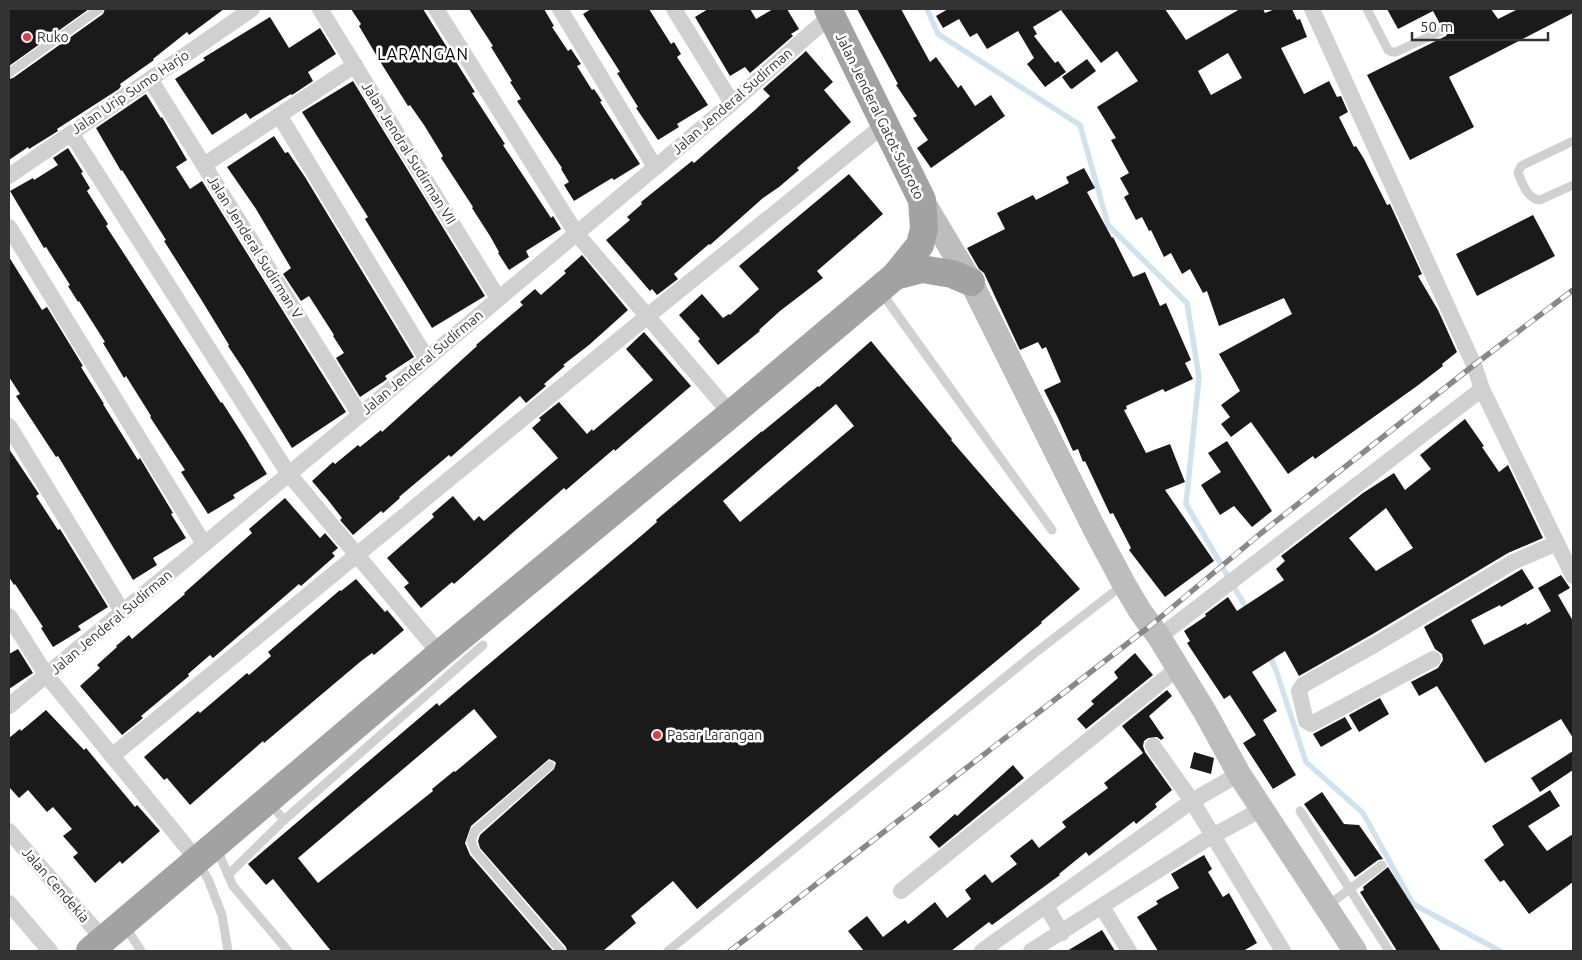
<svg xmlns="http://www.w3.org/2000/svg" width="1582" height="960" font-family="Ubuntu,sans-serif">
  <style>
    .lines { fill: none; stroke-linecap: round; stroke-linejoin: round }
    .stream { stroke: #cfe2ee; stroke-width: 5.5 }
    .building { fill: #1a1a1a; fill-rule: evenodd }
    .service { stroke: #d0d0d0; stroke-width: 9 }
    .minor { stroke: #d0d0d0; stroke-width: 16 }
    .secondary { stroke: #bdbdbd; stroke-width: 24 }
    .trunk { stroke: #a2a2a2; stroke-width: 28 }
    .rail-casing { stroke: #888; stroke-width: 5.5 }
    .rail { stroke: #fff; stroke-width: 4; stroke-dasharray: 11; stroke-linecap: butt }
    .poi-dot { fill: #e63946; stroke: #fff; stroke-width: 2 }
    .labels { text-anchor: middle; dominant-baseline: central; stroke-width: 5; stroke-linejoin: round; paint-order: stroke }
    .poi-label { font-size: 14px; fill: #333; stroke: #fff; text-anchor: start }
    .street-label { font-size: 14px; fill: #333; stroke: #fff }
    .quarter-label { font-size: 16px; letter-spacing: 1px; fill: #000; stroke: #fff }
  </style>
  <rect width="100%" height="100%" fill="#fff"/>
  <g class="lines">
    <g class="stream">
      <path d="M927 9 938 34 1080 125 1108 225 1187 303 1199 377 1186 504 1248 611"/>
      <path d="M1268 653 1276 670 1306 762 1363 813 1413 904 1500 951"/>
    </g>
  </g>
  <g class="building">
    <path d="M9 9H89L9 66Z"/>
    <path d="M105 9H224L189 35 187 32 153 59 154 60 120 84 121 86 119 89 57 129 58 131 42 141 29 149 28 147 9 160V79L13 78 103 14Z"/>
    <path d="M351 9H423L475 92 472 93 505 144 503 145 551 218 553 216 561 229 526 251 529 257 509 270 498 253 499 252 490 236 472 208 473 207 441 158 443 156 424 125 410 105 408 106 381 63 359 26 361 24Z"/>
    <path d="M469 9H544L554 26 552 27 568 51 571 49 581 64 577 66 592 90 594 89 602 101 600 102 640 164 614 180 612 178 574 201 564 185 569 182 561 169 562 168 517 101 521 99 510 82 512 81 491 47 493 46Z"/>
    <path d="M591 9H649L671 44 674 42 681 54 677 57 708 105 677 124 679 127 658 140 636 108 638 107 617 73 620 72 583 14Z"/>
    <path d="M708 9H750L756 19 773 9H787L799 29 791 34 793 36 750 73 745 67 730 76 695 17Z"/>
    <path d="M857 9H901L930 62 936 57 958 88 961 85 975 106 991 95 1005 116 931 168 917 148 928 140 913 118 917 116 896 85 898 84Z"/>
    <path d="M948 9H1165L1186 40 1240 9H1263L1265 13 1275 9H1292L1297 20 1300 19 1307 37 1281 48 1304 94 1329 81 1337 97 1341 96 1348 112 1339 117 1354 147 1356 146 1364 159 1387 205 1390 204 1422 274 1418 276 1438 310 1457 352 1442 364 1443 366 1417 386 1315 459 1313 456 1288 474 1251 422 1231 437 1221 424 1230 417 1221 405 1240 391 1219 354 1292 314 1284 298 1219 326 1207 291 1203 293 1190 269 1182 274 1171 253 1164 257 1151 230 1149 231 1142 217 1136 220 1124 197 1129 194 1120 178 1129 173 1111 140 1116 138 1097 107 1138 81 1117 51 1101 63 1061 10 1033 27 1037 34 1034 36 1055 63 1058 61 1066 72 1045 87 1027 64 1034 58 1018 31 987 49 977 33 970 37 959 19 943 28 936 16ZM1228 53 1242 78 1211 95 1198 71Z"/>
    <path d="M1387 9H1491L1498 19 1518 9H1573V13L1449 77 1474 127 1410 160 1367 75 1446 36 1449 30 1446 25 1440 24 1433 11 1398 29Z"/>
    <path d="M270 17 289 48 320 28 336 54 308 72 313 81 292 95 291 94 250 119 246 113 212 135 175 79 205 60 203 58Z"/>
    <path d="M806 51 833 82 824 90 851 122 797 168 799 170 779 187 763 198 710 245 709 244 674 274 678 279 657 295 652 289 650 291 606 240 630 220 627 217 642 204 641 202 692 161 694 163 755 110 770 96 763 89Z"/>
    <path d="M1087 59 1096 71 1072 89 1070 88 1062 77Z"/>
    <path d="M353 81 485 296 432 328 365 219 368 217 302 112Z"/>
    <path d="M146 94 161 118 162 117 187 160 176 167 190 189 202 181 346 412 292 448 244 370 228 346 229 345 199 296 164 241 166 240 122 170 121 171 96 128Z"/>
    <path d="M274 136 285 153 288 152 305 177 414 357 385 376 387 379 383 382 360 397 336 358 344 353 333 336 334 335 309 296 301 301 283 274 291 268 256 209 227 167Z"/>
    <path d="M68 148 83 172 81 173 90 188 87 191 108 224 106 226 221 403 222 402 245 438 267 474 233 495 235 498 208 514 181 472 185 470 150 417 151 416 126 376 124 378 103 343 105 342 79 301 78 302 68 286 70 285 46 247 44 248 10 191 33 178 34 180 58 165 53 158Z"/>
    <path d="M1084 168 1095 188 1087 192 1112 238 1113 237 1133 277 1145 272 1160 306 1166 303 1191 360 1185 363 1193 379 1165 392 1163 389 1126 406 1127 409 1124 410 1146 453 1170 444 1185 482 1165 490 1214 561 1165 597 1129 550 1131 548 1113 513 1110 514 1085 461 1083 462 1078 449 1073 451 1058 418 1044 390 1061 382 1046 347 1042 349 1038 342 1020 350 984 273 979 269 967 248 1005 229 997 213 1033 195 1036 200 1069 183 1066 177Z"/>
    <path d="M849 174 883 214 817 271 823 278 780 311 759 330 760 331 718 365 698 341 700 339 679 315 702 294 723 318 729 314 730 315 759 289 739 266Z"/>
    <path d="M1533 215 1555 256 1477 296 1456 254Z"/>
    <path d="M582 255 628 310 589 345 563 365 565 366 544 384 546 386 526 403 520 396 451 457 449 455 399 497 400 498 383 513 381 511 353 535 340 520 342 518 328 500 312 481 333 462 335 464 358 445 360 447 381 430 382 432 477 346 476 345 523 305 520 302 535 289 541 295 566 273 564 271Z"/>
    <path d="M9 257 42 310 47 307 83 366 81 367 104 404H103L138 460 140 458 173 513 171 514 186 538 153 558 157 565 133 580 58 456 56 457 16 396 20 394 9 377Z"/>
    <path d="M644 332 691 386 615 451 614 449 566 490 564 488 454 584 452 582 421 608 404 587 409 583 387 558 434 517 432 514 453 496 474 521 479 516 484 521 558 458 532 428 541 420 539 418 559 402 587 434 592 429 593 431 653 380 626 349Z"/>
    <path d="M871 341 952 439 951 440 1080 589 1041 622 1042 623 697 909 673 881 631 916 636 923 603 951H567L566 947 480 848 478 841 480 835 554 769 556 763 554 761 549 759 471 826 465 843 470 855 553 951H331L273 879 266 885 248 864 437 703 439 706 641 536 657 522 656 520 762 431V432L818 386 819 387ZM836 404 854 426 740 522 723 501ZM474 709 497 737 455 772 454 771 432 789 433 791 318 883 298 858Z"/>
    <path d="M1465 419 1484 446 1482 447 1499 472 1508 465 1543 538 1508 553 1371 635 1299 676 1285 651 1252 672 1277 711 1263 720 1296 775 1273 789 1243 743 1256 735 1230 695 1224 699 1187 643 1190 641 1184 631 1206 616 1205 614 1228 597 1237 611 1284 580 1276 569 1285 561 1281 556 1363 493 1394 473 1405 490 1431 469 1420 455ZM1386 508 1413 548 1376 571 1349 538Z"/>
    <path d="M1227 441 1272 511 1252 527 1234 506 1220 515 1201 485 1221 472 1208 453Z"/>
    <path d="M9 449 39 494 36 496 58 530 60 529 108 607 78 626 81 630 53 647 41 628 43 627 15 584 14 585 9 577Z"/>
    <path d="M285 498 320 538 325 533 338 548 332 553 335 556 301 586 299 584 213 658 210 655 188 674 189 676 141 716 143 718 122 735 80 686 100 668 97 665 117 647 116 646 129 635 132 639 185 594 184 593 252 533 249 529Z"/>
    <path d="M1522 569 1534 588 1501 607 1500 605 1471 620 1484 645 1526 623 1527 625 1551 611 1538 588 1561 575 1570 588 1558 595 1573 621V738L1561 719 1485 763 1437 686 1419 696 1411 682 1438 668 1443 660 1442 654 1435 649 1424 627Z"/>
    <path d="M356 579 385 612 387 610 404 630 374 655 372 653 360 662 264 743 263 741 190 805 167 778 164 780 144 757 198 711 200 713 247 673 249 675 271 656 268 652 340 590 341 591Z"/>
    <path d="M18 649 33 673 9 689V654Z"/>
    <path d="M1135 653 1153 675 1086 729 1077 719 1094 704 1091 701 1118 678 1114 672Z"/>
    <path d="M1167 690 1172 696 1149 716 1164 738 1161 740 1157 737 1148 738 1144 741 1143 746 1145 752 1172 790 1155 804 1157 807 1136 824 1134 821 1089 856 1086 852 1059 874 1060 875 992 925 989 922 951 951H864L848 931 867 916 883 937 905 920 908 924 935 902 947 918 971 899 965 890 985 874 992 883 1017 864 1010 856 1032 839 1039 848 1066 827 1062 822 1108 788 1104 783 1143 753 1122 726Z"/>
    <path d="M1380 698 1389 714 1359 732 1349 715Z"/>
    <path d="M46 710 84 750 86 748 135 807 137 805 160 831 122 864 120 861 95 883 73 857 78 853 63 836 72 829 53 807 47 812 28 790 19 798 9 787V738L20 729 21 731Z"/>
    <path d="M1345 717 1352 729 1321 747 1313 734Z"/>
    <path d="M1573 751V770L1540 792 1531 778Z"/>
    <path d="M1194 752 1214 758 1211 774 1190 768Z"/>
    <path d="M1013 765 1024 778 939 848 929 837 955 814 957 816Z"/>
    <path d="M1550 790 1560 806 1528 826 1547 851 1573 834V882L1529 914 1504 880 1500 882 1484 860 1504 845 1492 826Z"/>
    <path d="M1322 792 1344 824 1359 825 1383 859 1378 860 1355 877 1304 804Z"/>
    <path d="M1204 855 1212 869 1208 872 1223 897 1229 893 1257 943 1243 951H1158L1137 917 1158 904 1156 901 1179 888 1171 874Z"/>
    <path d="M1388 867 1441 951H1397L1360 892 1364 890 1363 887Z"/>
    <path d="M1102 930 1115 951H1067Z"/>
  </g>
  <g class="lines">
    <g class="service">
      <path d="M1367 9 1388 50 1392 52H1396L1443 30"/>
      <path d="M9 73 99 9"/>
      <path d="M1573 141 1521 166 1518 173C1523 184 1527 199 1540 200L1573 185"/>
      <path d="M881 292 1052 530"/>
      <path d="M550 765 475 831 471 841 475 851 561 951"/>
      <path d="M1300 811 1389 951"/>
      <path d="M284 820 483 645"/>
      <path d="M216 847 233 886 288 951"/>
      <path d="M199 864 208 879 222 915 228 951"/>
      <path d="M228 875 284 820 270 803"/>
      <path d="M1327 906 1382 865"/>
      <path d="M125 926 141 951"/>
      <path d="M668 951 1035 653 1124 584"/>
    </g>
    <g class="minor">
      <path d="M320 9 498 298"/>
      <path d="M436 9 576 233 731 414"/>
      <path d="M560 9 655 167"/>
      <path d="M674 9 732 103"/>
      <path d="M1312 9 1474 365 1482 389 1573 576"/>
      <path d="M150 79 360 415"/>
      <path d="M279 115 427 359"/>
      <path d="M71 133 288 473 440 654"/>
      <path d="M204 165 355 65"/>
      <path d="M9 176 252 9"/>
      <path d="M9 227 204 544"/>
      <path d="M9 426 122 611"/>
      <path d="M9 616 47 676 198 861"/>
      <path d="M1159 637 1482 389"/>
      <path d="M1433 659 1311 724 1306 721 1299 691 1303 685 1376 644 1513 562 1557 543"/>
      <path d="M9 706 360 415 732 103 813 31 832 16"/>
      <path d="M1153 746 1192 801 1283 951"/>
      <path d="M112 756 655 310 885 124"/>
      <path d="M9 831 104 940"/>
      <path d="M901 891 1178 668"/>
      <path d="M9 903 50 951"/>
      <path d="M1046 906 1062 933"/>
      <path d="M1102 907 1129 951"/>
      <path d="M982 951 1192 801 1239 774"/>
      <path d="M1031 951 1207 839 1262 809"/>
    </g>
    <path class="secondary" d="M922 200 971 282 1094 528 1124 584 1140 611 1159 637 1205 712 1239 774 1355 951"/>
    <g class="trunk">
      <path d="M828 9 922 200 924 229 920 245 895 276"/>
      <path d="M90 951 440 654 731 414 895 276 922 269 952 274 971 282"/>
    </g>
    <g class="rail-casing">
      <path id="rail" d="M730 951 1150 626 1260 534 1474 365 1573 290"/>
    </g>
    <use href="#rail" class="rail"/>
  </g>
  <g class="poi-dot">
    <circle cx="27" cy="37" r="5"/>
    <circle cx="657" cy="735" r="5"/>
  </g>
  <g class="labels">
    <g class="poi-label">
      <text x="37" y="37">Ruko</text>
      <text x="667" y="735">Pasar Larangan</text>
    </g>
    <g class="street-label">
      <text transform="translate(130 92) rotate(-34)">Jalan Urip Sumo Harjo</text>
      <text transform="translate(732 101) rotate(-41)">Jalan Jenderal Sudirman</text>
      <text transform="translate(880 116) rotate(64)">Jalan Jenderal Gatot Subroto</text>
      <text transform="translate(409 153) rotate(58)">Jalan Jendral Sudirman VII</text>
      <text transform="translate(255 247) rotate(58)">Jalan Jenderal Sudirman V</text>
      <text transform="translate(422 362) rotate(-40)">Jalan Jenderal Sudirman</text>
      <text transform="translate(111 622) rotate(-40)">Jalan Jenderal Sudirman</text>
      <text transform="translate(56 885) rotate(49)">Jalan Cendekia</text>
    </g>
    <g class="quarter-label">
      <text x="423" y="54">LARANGAN</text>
    </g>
  </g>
  <rect width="1582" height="960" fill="none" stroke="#333333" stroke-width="20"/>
  <path d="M1412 32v8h136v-8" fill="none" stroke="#333333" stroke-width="2.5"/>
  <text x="1420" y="32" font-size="15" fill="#333333" stroke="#ffffff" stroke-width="4" paint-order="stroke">50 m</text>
</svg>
